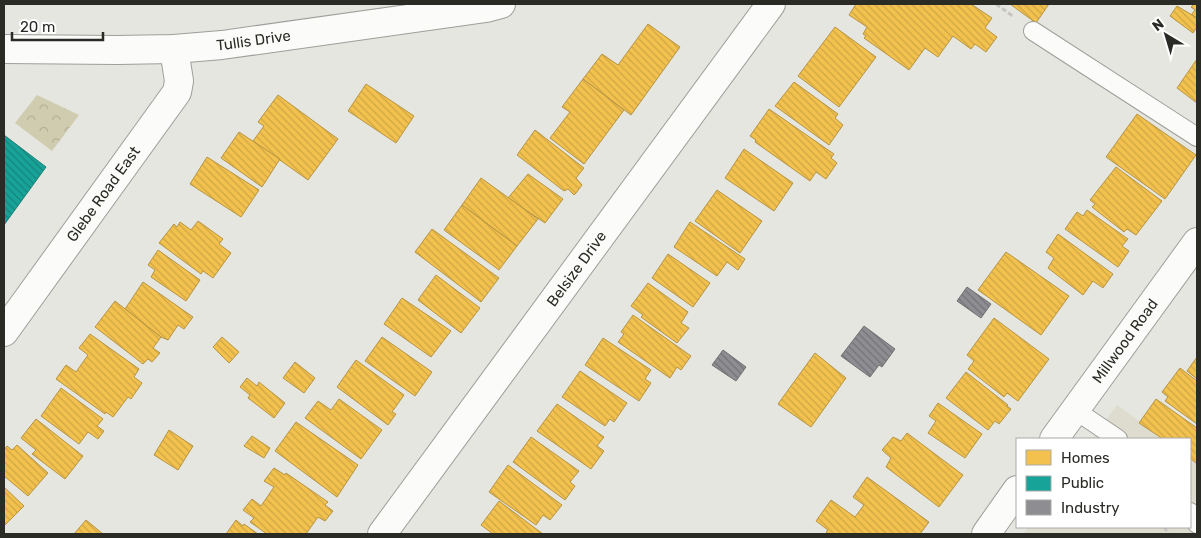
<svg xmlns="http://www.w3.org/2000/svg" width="1201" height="538" font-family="Rubik,sans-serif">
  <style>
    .built { fill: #dedccf }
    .park { fill: url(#park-crowns) }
    .homes { fill: url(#homes-back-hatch); stroke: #b69442 }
    .public { fill: url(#public-back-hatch); stroke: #1d7f76 }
    .industry { fill: url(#industry-back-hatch); stroke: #707072 }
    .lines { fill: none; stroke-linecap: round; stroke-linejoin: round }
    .lane-casing { stroke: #9e9e9a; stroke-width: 20 }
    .street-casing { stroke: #9e9e9a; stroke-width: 30 }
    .path { stroke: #c6c5c2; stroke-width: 3; stroke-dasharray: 5 2.5; stroke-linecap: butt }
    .lane { stroke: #fbfbfa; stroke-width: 18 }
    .street { stroke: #fbfbfa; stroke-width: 28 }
    .labels { text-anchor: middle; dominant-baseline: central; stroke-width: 5; stroke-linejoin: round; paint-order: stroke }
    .street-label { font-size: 15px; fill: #2b2b26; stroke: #fff }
  </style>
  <defs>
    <pattern id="park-crowns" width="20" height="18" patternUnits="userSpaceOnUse" patternTransform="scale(1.25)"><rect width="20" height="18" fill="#d0ccb0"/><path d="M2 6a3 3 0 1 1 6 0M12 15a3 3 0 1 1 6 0" fill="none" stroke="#b3af97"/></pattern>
    <pattern id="homes-back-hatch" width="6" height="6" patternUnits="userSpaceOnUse" patternTransform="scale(1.25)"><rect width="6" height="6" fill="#f2c14e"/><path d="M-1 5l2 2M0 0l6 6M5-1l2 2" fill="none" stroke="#d0a644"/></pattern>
    <pattern id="public-back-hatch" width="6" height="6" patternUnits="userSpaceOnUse" patternTransform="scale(1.25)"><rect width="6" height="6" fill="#17a398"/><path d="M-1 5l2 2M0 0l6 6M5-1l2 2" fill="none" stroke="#15857c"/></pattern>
    <pattern id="industry-back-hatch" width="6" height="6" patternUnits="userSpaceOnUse" patternTransform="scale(1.25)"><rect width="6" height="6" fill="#8d8d92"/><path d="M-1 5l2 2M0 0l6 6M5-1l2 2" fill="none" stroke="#737377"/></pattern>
  </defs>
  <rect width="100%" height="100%" fill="#e6e6e0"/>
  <g class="built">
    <path d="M1117 405 1164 439H1092Z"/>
    <path d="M1190 458 1197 464V534H1023L1029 527H1190Z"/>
  </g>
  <path class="park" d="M37 95 79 115 52 151 15 123Z"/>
  <g class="homes">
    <path d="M856 4H877L879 5 880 4H971L992 18 985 28 997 37 986 52 975 44 971 49 953 36 938 57 925 48 909 70 864 38 866 36 863 34 867 27 849 15Z"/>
    <path d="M1010 4H1049L1036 23Z"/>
    <path d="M1194 4H1197V18L1191 15 1195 10 1191 7Z"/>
    <path d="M1177 6 1197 18V27L1193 33 1170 16Z"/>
    <path d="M648 24 680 47 631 115 583 79 602 54 618 65Z"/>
    <path d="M835 27 876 57 839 107 798 76Z"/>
    <path d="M1197 59V103L1177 88Z"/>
    <path d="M583 79 624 110 584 164 550 138 570 112 562 107Z"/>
    <path d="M794 82 838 114 835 118 843 125 829 145 775 106Z"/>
    <path d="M366 84 414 116 396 143 348 111Z"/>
    <path d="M278 95 338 139 308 180 253 141 264 126 258 122Z"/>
    <path d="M769 109 834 154 831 158 837 163 826 179 816 172 810 181 755 142 756 140 750 136Z"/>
    <path d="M1137 114 1196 155 1165 199 1106 157Z"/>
    <path d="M535 130 584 168 576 178 582 185 576 193 574 195 568 189 564 191 517 155Z"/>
    <path d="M239 132 280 159 262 187 221 158Z"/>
    <path d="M744 149 793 183 774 211 725 178Z"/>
    <path d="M207 157 259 190 241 217 190 184Z"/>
    <path d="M1116 167 1162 201 1136 235 1127 229 1124 232 1092 207 1095 204 1090 200Z"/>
    <path d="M528 174 563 199 545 223 508 198Z"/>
    <path d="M481 178 538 219 517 246 462 205Z"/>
    <path d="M717 190 762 221 740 253 695 221Z"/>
    <path d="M462 205 517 246 499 270 444 230Z"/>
    <path d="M1087 210 1128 239 1122 246 1129 251 1118 267 1065 229 1077 212 1083 216Z"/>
    <path d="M198 221 223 239 219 244 231 253 213 278 203 271 201 274 159 243 174 224 177 227 180 222 191 230Z"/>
    <path d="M690 222 745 259 738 270 727 262 717 276 674 247Z"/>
    <path d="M432 229 499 278 481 302 415 252Z"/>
    <path d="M1058 234 1113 274 1103 288 1093 281 1083 295 1048 268 1054 258 1046 252Z"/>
    <path d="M158 250 200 280 186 301 151 277 155 270 148 265Z"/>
    <path d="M1006 252 1069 296 1041 335 978 290Z"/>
    <path d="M668 254 710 283 693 307 652 278Z"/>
    <path d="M436 275 480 308 461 333 418 300Z"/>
    <path d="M143 282 193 317 184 329 178 325 168 340 161 337 125 309Z"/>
    <path d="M648 283 688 312 681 323 689 328 677 343 641 317 643 315 631 306Z"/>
    <path d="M402 298 451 331 431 357 384 324Z"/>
    <path d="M115 301 161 337 153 348 160 353 152 362 148 359 143 364 95 327Z"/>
    <path d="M633 315 691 356 681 370 677 367 670 378 618 342 624 334 621 332Z"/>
    <path d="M994 318 1049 359 1018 401 1007 393 1004 397 968 369 974 361 967 355Z"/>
    <path d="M90 334 139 369 134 377 142 383 131 399 128 397 113 417 106 412 105 414 56 379 66 365 76 372 88 355 79 348Z"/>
    <path d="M222 337 239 352 229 363 213 347Z"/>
    <path d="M382 337 432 372 415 396 365 361Z"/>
    <path d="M603 338 651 370 645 379 651 383 639 401 585 365Z"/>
    <path d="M815 353 846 378 811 427 778 404Z"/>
    <path d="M1197 357V379L1187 371Z"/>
    <path d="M356 360 404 395 392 412 396 414 388 425 337 387Z"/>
    <path d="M295 362 315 378 304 393 283 378Z"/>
    <path d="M1180 368 1197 381V424L1165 401 1168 397 1162 392Z"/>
    <path d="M580 371 627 403 614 422 610 419 605 426 562 397Z"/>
    <path d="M966 372 1008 405 1007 406 1011 409 999 424 995 421 988 430 946 398Z"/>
    <path d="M247 378 257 386 259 382 285 403 274 418 248 398 250 395 240 387Z"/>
    <path d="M61 388 103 419 97 426 104 431 98 439 88 432 79 444 41 416Z"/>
    <path d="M339 399 382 430 361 459 305 418 318 401 331 410Z"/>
    <path d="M1156 399 1197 428V464L1190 458V439H1163L1139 423Z"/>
    <path d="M938 403 982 434 965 458 928 433 936 421 929 416Z"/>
    <path d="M557 404 604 437 597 446 604 451 591 469 537 431Z"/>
    <path d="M36 419 83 456 65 479 32 454 36 450 21 438Z"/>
    <path d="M296 422 358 465 337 497 275 451Z"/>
    <path d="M169 430 193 446 178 470 154 455Z"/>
    <path d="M907 433 963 475 939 507 886 467 891 458 882 450 893 437 901 441Z"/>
    <path d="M252 436 270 448 264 458 244 446Z"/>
    <path d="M531 437 579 471 570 482 575 486 565 500 513 462Z"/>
    <path d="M17 445 48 473 28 496 4 476V450L7 446 12 450Z"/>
    <path d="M508 465 562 505 550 520 543 515 536 525 489 492Z"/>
    <path d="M274 468 285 475 286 473 328 502 325 505 333 511 325 521 318 517 306 534H267L250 522 254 518 243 510 252 499 261 506 274 487 264 481Z"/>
    <path d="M867 477 929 522 920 534H829L826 532 828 530 816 521 831 500 855 517 864 505 853 497Z"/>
    <path d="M4 487 24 506 4 526Z"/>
    <path d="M499 501 543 534H493L481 525Z"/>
    <path d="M86 520 103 534H74Z"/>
    <path d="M236 520 243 526 244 524 258 534H226Z"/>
  </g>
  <path class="public" d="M4 135 46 167 4 225Z"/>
  <g class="industry">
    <path d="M967 287 991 304 981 318 957 301Z"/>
    <path d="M864 326 895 349 882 367 879 365 870 377 841 356Z"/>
    <path d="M723 350 746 367 736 381 712 365Z"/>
  </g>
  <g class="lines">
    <g class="lane-casing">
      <g id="lane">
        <path d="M1033 31 1197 137"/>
        <path d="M1075 410 1118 439"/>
        <path d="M1190 512 1197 524"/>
      </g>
    </g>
    <g class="street-casing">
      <g id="street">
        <path id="s1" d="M4 49 117 50 174 49 222 45 486 8 501 4"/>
        <path id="s2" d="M4 332 177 92 179 81 174 49"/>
        <path id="s3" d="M1054 439 1197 242"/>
        <path id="s4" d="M382 534 771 4"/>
        <path d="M986 534 1017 490"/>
      </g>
    </g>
    <g class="path">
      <path d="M996 4 1014 17"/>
      <path d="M1164 527 1169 534"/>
    </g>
    <use href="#lane" class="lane"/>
    <use href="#street" class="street"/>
  </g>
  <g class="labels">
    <g class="street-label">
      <text stroke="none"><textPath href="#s1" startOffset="250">Tullis Drive</textPath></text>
      <text stroke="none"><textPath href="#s2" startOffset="170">Glebe Road East</textPath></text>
      <text stroke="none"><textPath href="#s4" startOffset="329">Belsize Drive</textPath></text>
      <text stroke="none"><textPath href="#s3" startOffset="121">Millwood Road</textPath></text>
    </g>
  </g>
  <rect width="1201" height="538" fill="none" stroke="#2b2b26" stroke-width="10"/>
  <rect x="1016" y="438" width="175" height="90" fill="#ffffff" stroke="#aaaaa8"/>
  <rect x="1026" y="450" width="25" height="15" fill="#f2c14e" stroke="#aaaaa8"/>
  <text x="1061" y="463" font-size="15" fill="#2b2b26">Homes</text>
  <rect x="1026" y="476" width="25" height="15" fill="#17a398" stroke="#aaaaa8"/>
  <text x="1061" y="488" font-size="15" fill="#2b2b26">Public</text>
  <rect x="1026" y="500" width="25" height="15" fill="#8d8d92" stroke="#aaaaa8"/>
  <text x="1061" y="513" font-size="15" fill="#2b2b26">Industry</text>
  <g transform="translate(1166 35) rotate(322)" stroke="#ffffff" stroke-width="4" paint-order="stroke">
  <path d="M0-4L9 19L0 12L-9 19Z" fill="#2b2b26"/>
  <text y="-8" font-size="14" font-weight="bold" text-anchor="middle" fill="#2b2b26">N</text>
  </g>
  <path d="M12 32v8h91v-8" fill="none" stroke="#2b2b26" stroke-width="2.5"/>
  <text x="20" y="32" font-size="15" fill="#2b2b26" stroke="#ffffff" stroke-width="4" paint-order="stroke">20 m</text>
</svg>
